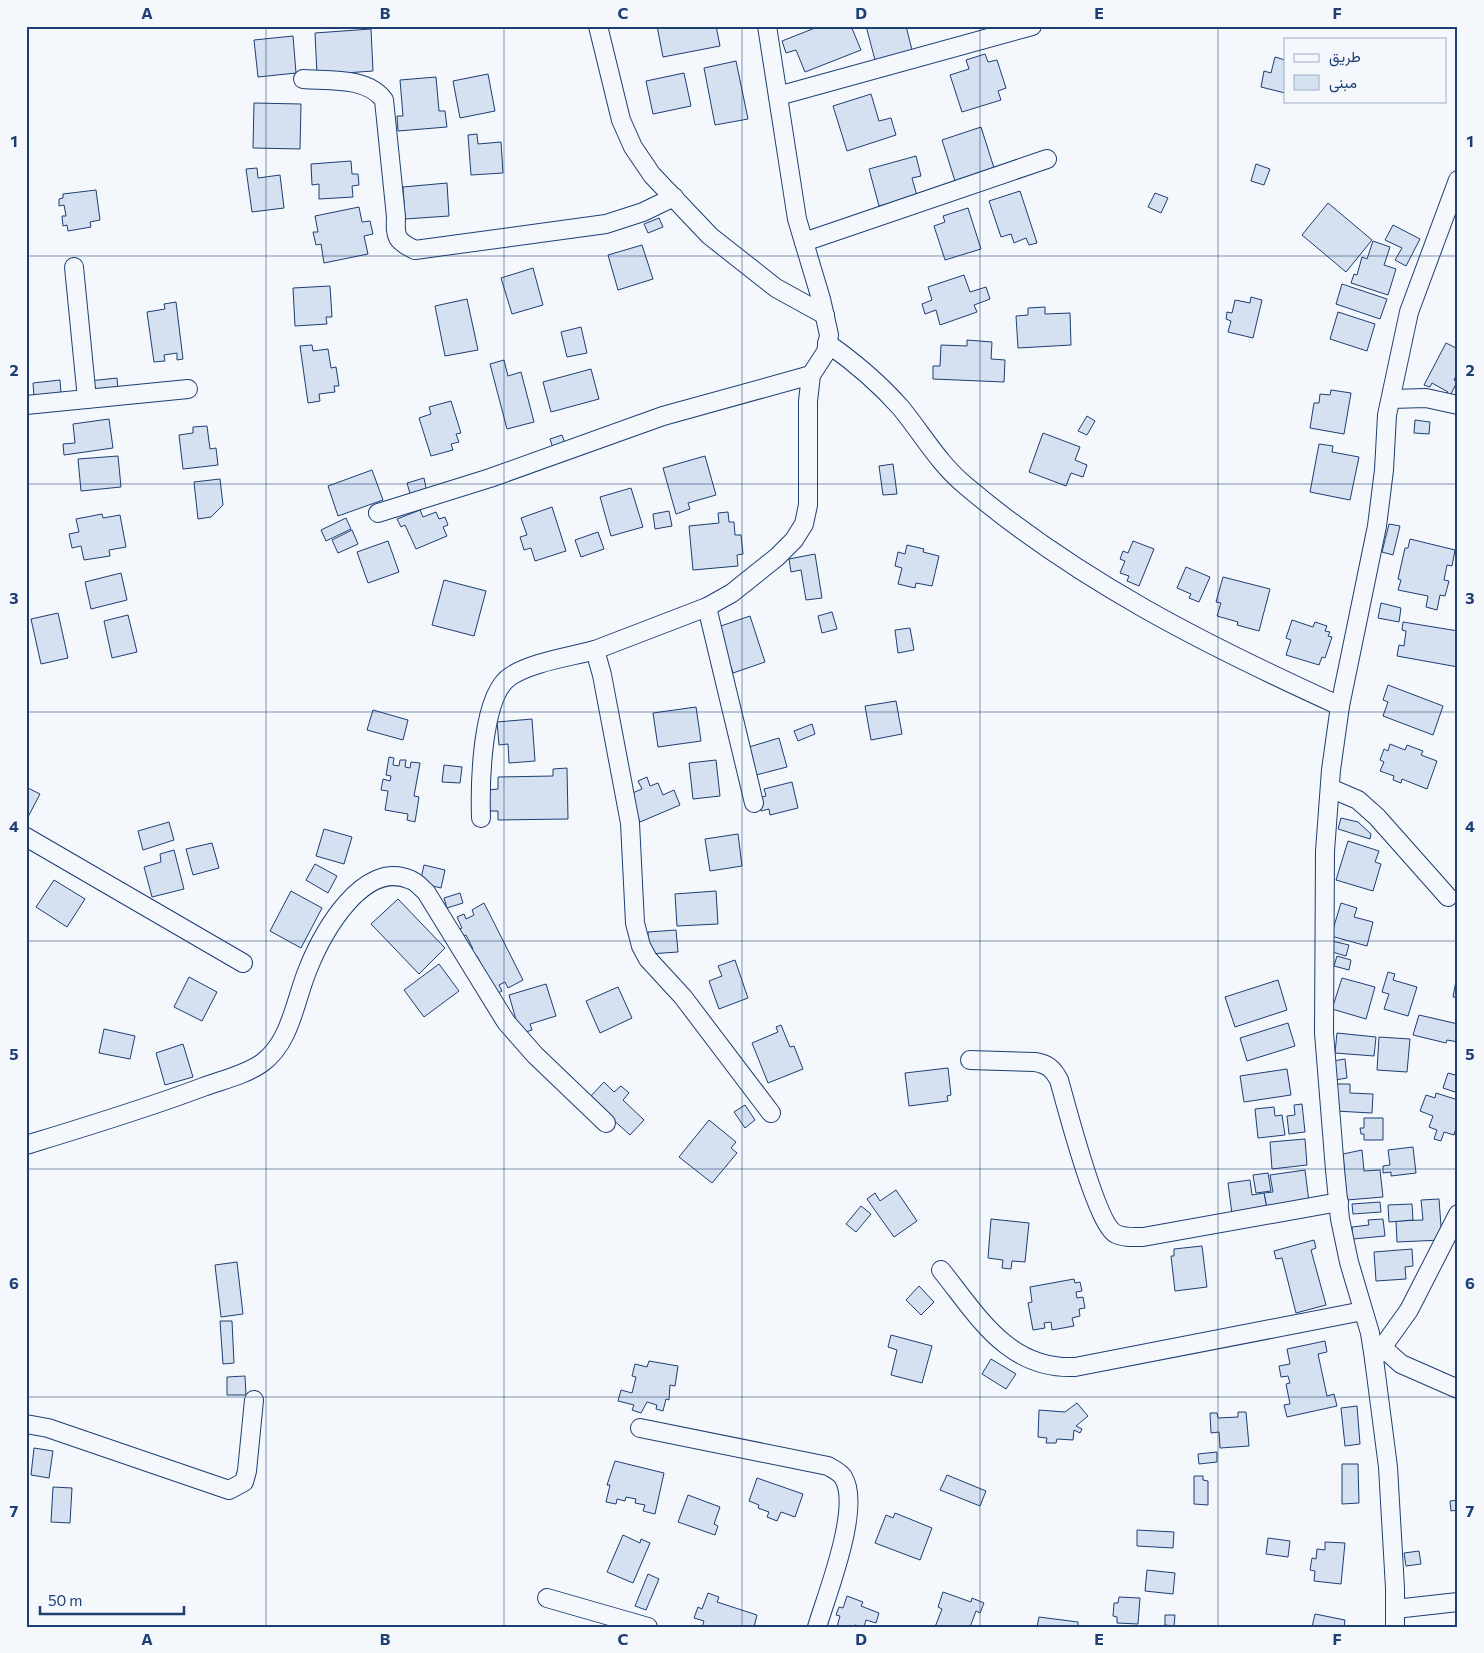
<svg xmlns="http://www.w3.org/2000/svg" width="1484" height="1653" font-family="Commissioner,Vazirmatn,sans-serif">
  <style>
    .building { fill: #d5e0f0; stroke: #1d3f73 }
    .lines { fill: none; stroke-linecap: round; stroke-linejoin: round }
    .minor-casing { stroke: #1d3f73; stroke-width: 20 }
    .minor { stroke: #f4f7fb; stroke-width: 18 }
    .grid { fill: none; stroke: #1d3f73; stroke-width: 1; stroke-opacity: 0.55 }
    .neatline { fill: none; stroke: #1d3f73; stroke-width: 2 }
    .grid-label { font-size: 16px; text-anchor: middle; font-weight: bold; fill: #1d3f73 }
  </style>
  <rect width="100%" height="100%" fill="#f4f7fb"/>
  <g class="building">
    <path d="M657 26H716L720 46 663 57Z"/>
    <path d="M820 26H851L861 50 805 72 796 50 786 53 782 41Z"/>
    <path d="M866 26H906L912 50 875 60Z"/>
    <path d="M371 29 373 71 317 75 315 33Z"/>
    <path d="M293 36 296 73 258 77 254 40Z"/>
    <path d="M985 54 988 62 997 60 1006 88 998 91 1001 100 962 112 950 75 969 69 966 60Z"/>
    <path d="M1275 57 1285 60V93L1261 87 1264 71 1271 73Z"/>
    <path d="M736 61 748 119 715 125 704 68Z"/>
    <path d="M684 73 691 106 653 114 646 81Z"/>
    <path d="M488 74 495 111 460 118 453 81Z"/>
    <path d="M436 77 439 111H445L447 127 398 131 397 116H403L400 80Z"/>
    <path d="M871 94 879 121 891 118 896 135 847 151 833 106Z"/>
    <path d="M254 103 301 104 300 149 253 148Z"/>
    <path d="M981 127 994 168 955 181 942 140Z"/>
    <path d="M477 134 478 144 501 142 503 173 471 175 468 135Z"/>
    <path d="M916 156 921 176 912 178 917 196 879 206 869 169Z"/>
    <path d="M351 161 352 174H358L359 185 352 186 353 197 319 199V184L312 185 311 164Z"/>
    <path d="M1256 164 1270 169 1264 185 1251 181Z"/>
    <path d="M257 168 258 178 280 175 284 208 252 212 246 169Z"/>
    <path d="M447 183 449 216 405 219 403 187Z"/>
    <path d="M96 190 100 220 90 222 91 227 68 231 67 225 63 226 62 216H66L64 205 59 206V199L63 198V194Z"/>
    <path d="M1020 191 1037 243 1029 245 1026 238 1014 243 1011 234 1001 237 989 201Z"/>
    <path d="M1155 193 1168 198 1161 213 1148 207Z"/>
    <path d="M1328 203 1372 240 1346 272 1302 235Z"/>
    <path d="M359 207 362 222 370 221 373 234 364 236 368 254 324 263 321 244 316 245 313 232H318L315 216Z"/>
    <path d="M968 208 981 249 945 260 934 226 945 222 943 216Z"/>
    <path d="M659 218 663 227 648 233 644 224Z"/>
    <path d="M1393 225 1420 239 1406 266 1395 260 1402 248 1385 240Z"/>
    <path d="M1373 241 1390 247 1384 265 1396 269 1388 295 1351 283 1354 274 1357 275 1362 257 1367 259Z"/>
    <path d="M642 245 653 279 618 290 608 255Z"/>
    <path d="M533 268 543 305 512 314 501 278Z"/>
    <path d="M964 275 970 292 986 287 990 299 974 305 977 312 940 325 936 310 925 314 922 304 932 300 928 287Z"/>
    <path d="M1342 284 1387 299 1380 319 1336 304Z"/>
    <path d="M330 286 332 317H326L327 324 295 326 293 288Z"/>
    <path d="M1251 297 1262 300 1253 338 1228 332 1231 321 1226 319 1227 312 1232 313 1235 300 1250 303Z"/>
    <path d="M467 299 478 350 445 356 435 306Z"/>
    <path d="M176 302 183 359 177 360V353L164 355 165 361 154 362 147 312 165 309 164 304Z"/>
    <path d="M1045 307V314L1070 313 1071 345 1018 348 1016 316 1028 315V308Z"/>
    <path d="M1338 312 1375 324 1367 351 1330 339Z"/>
    <path d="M581 327 587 353 567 357 561 332Z"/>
    <path d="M967 340 992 342 991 359 1005 360 1004 382 933 379V366H940L941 345 967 346Z"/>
    <path d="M1446 343 1458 349V372L1454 380 1457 382 1450 396 1446 394 1448 392 1432 383 1430 387 1424 385Z"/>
    <path d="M312 345 313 351 328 349 331 368 336 367 339 386H334L335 392 319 394 320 401 308 403 300 346Z"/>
    <path d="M504 360 508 376 521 372 534 422 507 429 490 364Z"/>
    <path d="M591 369 599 399 551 412 543 382Z"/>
    <path d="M117 378 118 390 91 393 89 381Z"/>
    <path d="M60 380 61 394 34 397 33 383Z"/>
    <path d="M1331 390 1351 393 1344 434 1310 428 1314 403H1319L1320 394 1330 395Z"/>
    <path d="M451 401 461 433 456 434 459 442 451 444 453 450 431 456 419 418 431 414 429 407Z"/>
    <path d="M1087 416 1095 421 1087 435 1078 431Z"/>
    <path d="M109 419 113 448 64 455 63 444 75 443 73 424Z"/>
    <path d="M1415 420 1430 422 1429 434 1414 433Z"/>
    <path d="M207 426 210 449 216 448 218 465 183 469 179 435 193 433V427Z"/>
    <path d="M1043 433 1080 447 1075 460 1087 465 1083 477 1071 473 1066 486 1029 472Z"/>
    <path d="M562 435 565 443 553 448 550 439Z"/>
    <path d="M1319 444 1333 446 1332 452 1359 457 1350 500 1310 492Z"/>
    <path d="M118 456 121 487 81 491 78 459Z"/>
    <path d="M705 456 716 495 688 503 690 509 676 514 663 468Z"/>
    <path d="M893 464 897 494 883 495 879 466Z"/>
    <path d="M372 470 383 500 338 516 328 486Z"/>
    <path d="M424 478 427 493 411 497 407 483Z"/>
    <path d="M220 479 223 505 211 517 198 519 194 482Z"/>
    <path d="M631 488 643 527 611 536 600 497Z"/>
    <path d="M552 507 566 551 535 561 531 548 524 550 520 537 527 535 521 518Z"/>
    <path d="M420 510 423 517 436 512 439 519 445 517 448 525 443 527 447 536 416 549 405 525 401 527 397 519Z"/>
    <path d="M669 511 672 526 655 529 653 514Z"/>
    <path d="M728 512 729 522H734L735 535H741L743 554 737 555 738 566 693 570 689 526 719 523 718 513Z"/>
    <path d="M102 514 103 518 120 515 126 547 109 550 110 556 84 560 81 546 72 548 69 534 79 532 76 519Z"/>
    <path d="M346 518 351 529 326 541 321 530Z"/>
    <path d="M1389 524 1400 526 1393 555 1382 552Z"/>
    <path d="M352 530 358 544 338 553 332 540Z"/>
    <path d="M598 532 604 549 581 557 575 540Z"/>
    <path d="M1410 539 1455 550 1452 566 1447 565 1444 580 1449 581 1445 596 1440 595 1437 610 1426 607 1428 596 1398 590 1401 580 1398 579 1405 548H1408Z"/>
    <path d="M388 541 399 572 368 583 357 552Z"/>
    <path d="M1133 541 1154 549 1139 586 1127 581 1129 576 1120 573 1125 561 1120 559 1123 551 1128 553Z"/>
    <path d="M907 545 924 549 923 552 939 556 932 586 916 583 915 588 898 584 902 568 895 566 898 552 905 554Z"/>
    <path d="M815 554 822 598 806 600 801 570 791 572 789 559Z"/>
    <path d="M1186 567 1210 577 1199 602 1189 598 1191 594 1177 588Z"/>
    <path d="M121 573 127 600 91 609 85 582Z"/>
    <path d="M1223 577 1270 589 1259 631 1237 625 1238 622 1217 616 1221 603 1216 602Z"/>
    <path d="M444 580 486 591 474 636 432 625Z"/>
    <path d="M1381 603 1401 608 1399 622 1378 618Z"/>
    <path d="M832 612 837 629 822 633 818 616Z"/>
    <path d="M58 613 68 658 41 664 31 619Z"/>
    <path d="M128 615 137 652 112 658 104 621Z"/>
    <path d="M750 616 765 662 733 673 718 627Z"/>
    <path d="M1292 620 1313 627 1315 622 1327 626 1325 631 1330 632 1328 636 1332 637 1325 658 1322 657 1319 665 1286 655 1291 640 1286 638Z"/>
    <path d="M1403 622 1458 631V667L1397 656 1399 645 1404 646 1406 631 1402 630Z"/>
    <path d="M910 628 914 650 898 653 895 630Z"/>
    <path d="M1388 685 1443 706 1433 735 1383 716 1388 702 1383 700Z"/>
    <path d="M896 701 902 734 871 740 865 706Z"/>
    <path d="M696 707 701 741 658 747 653 713Z"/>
    <path d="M373 710 408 720 403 740 367 730Z"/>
    <path d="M532 719 535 761 509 763 508 744 499 745 497 722Z"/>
    <path d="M812 724 815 734 798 741 794 731Z"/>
    <path d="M779 738 787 767 756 775 749 747Z"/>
    <path d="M1390 744 1405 750 1407 745 1423 751 1421 755 1437 761 1427 789 1402 779 1401 783 1393 780 1394 776 1380 771 1384 762 1380 760 1384 749 1388 751Z"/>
    <path d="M389 757 394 758 393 765 399 766 400 760H406L405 767 410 768 411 762 420 763 414 796 419 797 415 822 407 820 408 814 385 810 388 791 381 790 383 779 390 781 391 776 386 775Z"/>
    <path d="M716 760 720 796 693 799 689 763Z"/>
    <path d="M444 765 462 767 460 783 442 782Z"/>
    <path d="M567 768 568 819 498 820V811H488V790L498 789V777L553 776V769Z"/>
    <path d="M647 777 650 786 658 783 663 795 674 790 680 805 640 822 628 795 642 789 638 781Z"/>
    <path d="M792 782 798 808 770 815 769 809 761 811 758 798 766 796 764 789Z"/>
    <path d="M26 787 40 794 28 817 26 816Z"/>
    <path d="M1341 818 1358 822 1371 834 1370 839 1338 829Z"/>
    <path d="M169 822 174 840 143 850 138 831Z"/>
    <path d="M324 829 352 837 344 864 316 856Z"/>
    <path d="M738 834 742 866 710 871 705 839Z"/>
    <path d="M1348 841 1379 851 1375 862 1381 864 1373 891 1336 880Z"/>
    <path d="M212 843 219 868 193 875 186 849Z"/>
    <path d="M174 850 184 889 152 897 144 867 161 862 160 854Z"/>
    <path d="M315 864 337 876 328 893 306 880Z"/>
    <path d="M424 865 445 870 441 888 420 883Z"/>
    <path d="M54 880 85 899 67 927 36 907Z"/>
    <path d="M291 891 322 908 301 948 270 931Z"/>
    <path d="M716 891 718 924 677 926 675 894Z"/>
    <path d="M460 893 463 903 447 908 444 898Z"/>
    <path d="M398 899 445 948 419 974 371 924Z"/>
    <path d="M484 903 523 980 508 988 505 982 499 985 502 991 496 994 477 956 471 959 468 952 473 949 466 935 461 937 457 930 462 928 457 917 464 914 466 919 474 915 472 910Z"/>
    <path d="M1341 903 1357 908 1354 917 1373 922 1367 946 1331 936Z"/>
    <path d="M676 930 678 952 649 954 648 932Z"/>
    <path d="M1332 941 1349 945 1346 956 1329 951Z"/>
    <path d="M1337 956 1351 960 1349 970 1334 966Z"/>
    <path d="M735 960 748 998 719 1009 709 981 722 976 718 966Z"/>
    <path d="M439 964 459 991 424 1017 404 990Z"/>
    <path d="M1458 970V998L1453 997Z"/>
    <path d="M1388 972 1395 974 1393 980 1417 987 1408 1016 1384 1009 1389 994 1382 992Z"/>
    <path d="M189 977 217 992 202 1021 174 1007Z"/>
    <path d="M1342 978 1375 987 1366 1019 1332 1009Z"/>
    <path d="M1278 980 1287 1010 1235 1027 1225 997Z"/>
    <path d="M546 984 556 1016 530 1024 532 1030 520 1034 509 995Z"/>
    <path d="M618 987 632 1018 600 1033 586 1001Z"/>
    <path d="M1419 1015 1458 1024V1042L1447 1040 1446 1043 1413 1035Z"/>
    <path d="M1288 1023 1295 1046 1247 1061 1240 1038Z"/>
    <path d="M781 1025 790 1047 794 1046 803 1069 768 1083 752 1043 778 1032 776 1027Z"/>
    <path d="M104 1029 135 1036 130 1059 99 1053Z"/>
    <path d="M1337 1033 1376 1037 1374 1056 1335 1053Z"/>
    <path d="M1379 1037 1410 1039 1407 1072 1377 1070Z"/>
    <path d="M183 1044 193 1077 165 1085 156 1053Z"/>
    <path d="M1345 1059 1347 1078 1335 1080 1333 1061Z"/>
    <path d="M948 1068 951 1095 947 1096 948 1101 909 1106 905 1073Z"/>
    <path d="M1458 1068V1093L1443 1088 1448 1073 1455 1075Z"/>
    <path d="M1287 1069 1291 1095 1244 1102 1240 1076Z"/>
    <path d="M604 1082 614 1092 621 1086 629 1093 623 1100 644 1120 630 1135 589 1098Z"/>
    <path d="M1337 1084H1350V1093L1373 1094 1372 1113 1335 1111Z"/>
    <path d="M1436 1093 1458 1100V1122L1454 1135 1444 1132 1441 1141 1434 1139 1437 1130 1429 1127 1433 1116 1420 1111 1426 1095 1435 1098Z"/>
    <path d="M1302 1104 1305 1132 1289 1134 1287 1116 1295 1115 1294 1105Z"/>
    <path d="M745 1105 755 1120 745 1128 734 1112Z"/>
    <path d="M1274 1107 1275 1116 1282 1115 1285 1135 1258 1138 1255 1109Z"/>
    <path d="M1364 1118H1383V1140H1364V1134H1361L1360 1128H1364Z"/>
    <path d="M709 1120 736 1142 731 1148 737 1153 712 1183 679 1157Z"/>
    <path d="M1305 1139 1307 1165 1272 1169 1270 1142Z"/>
    <path d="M1413 1147 1416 1173 1391 1176V1172L1383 1173V1166L1390 1165 1388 1150Z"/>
    <path d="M1362 1150 1364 1171 1380 1170 1383 1197 1347 1200 1343 1154Z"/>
    <path d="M1305 1170 1309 1202 1267 1209 1264 1193 1273 1192 1270 1175Z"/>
    <path d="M1268 1173 1271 1191 1256 1193 1253 1175Z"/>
    <path d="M1250 1180 1252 1195 1264 1193 1267 1209 1232 1214 1228 1183Z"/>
    <path d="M896 1190 917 1221 894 1237 867 1199 875 1193 880 1201Z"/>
    <path d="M1439 1199 1442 1240 1397 1242 1396 1221 1423 1220 1421 1200Z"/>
    <path d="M1380 1202 1381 1212 1353 1214 1352 1204Z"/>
    <path d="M1412 1204 1413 1220 1389 1222 1388 1205Z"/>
    <path d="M861 1206 871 1214 856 1232 846 1224Z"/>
    <path d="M991 1219 1029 1223 1025 1262 1012 1261 1011 1269 1002 1268 1003 1260 988 1258Z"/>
    <path d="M1383 1219 1385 1236 1353 1239 1352 1227 1369 1225 1368 1220Z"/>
    <path d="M1314 1240 1316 1248 1311 1250 1326 1305 1296 1313 1282 1258 1276 1259 1274 1251Z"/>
    <path d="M1202 1246 1207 1287 1175 1291 1171 1256H1174V1249Z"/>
    <path d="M1412 1249 1413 1266 1405 1267 1406 1279 1376 1281 1374 1252Z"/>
    <path d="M237 1262 243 1314 221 1317 215 1265Z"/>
    <path d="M1074 1279 1075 1283 1080 1282 1082 1291 1076 1292 1077 1298 1083 1297 1085 1308 1079 1309 1080 1316 1072 1318 1074 1326 1052 1330 1051 1322 1044 1323 1045 1328 1033 1330 1028 1303 1032 1302 1030 1287Z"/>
    <path d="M919 1286 934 1302 921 1315 906 1300Z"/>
    <path d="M220 1321H232L234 1363 223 1364Z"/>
    <path d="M891 1335 932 1346 922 1383 891 1375 897 1350 888 1347Z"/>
    <path d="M1325 1341 1327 1352 1318 1354 1327 1396 1334 1394 1337 1406 1287 1417 1284 1405 1290 1404 1286 1384 1290 1383 1288 1376 1281 1377 1279 1366 1290 1364 1287 1349Z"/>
    <path d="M991 1359 1016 1374 1006 1389 982 1374Z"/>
    <path d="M649 1361 678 1366 675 1386 670 1385 669 1400 666 1399 663 1411 656 1409 657 1405 647 1402 641 1413 632 1410 634 1405 618 1401 621 1390 632 1393 636 1377 632 1376 635 1364 647 1367Z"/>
    <path d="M245 1376 246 1395H227V1377Z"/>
    <path d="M1077 1403 1088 1416 1076 1426 1082 1429 1080 1433 1074 1430 1073 1440 1057 1439 1056 1443H1046L1047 1438 1038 1437 1039 1410 1065 1412Z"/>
    <path d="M1357 1406 1360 1444 1345 1446 1341 1408Z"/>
    <path d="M1238 1412H1246L1249 1446 1220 1448 1219 1432 1211 1433 1210 1413H1217L1218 1418 1238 1417Z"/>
    <path d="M34 1448 53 1451 49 1478 31 1475Z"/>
    <path d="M1217 1452V1462L1199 1464 1198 1454Z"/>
    <path d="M615 1461 664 1473 655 1514 643 1511 645 1505 635 1503 636 1499 626 1497 625 1501 617 1499 616 1504 606 1502 610 1485H607Z"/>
    <path d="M1342 1464H1358L1359 1503 1342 1504Z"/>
    <path d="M947 1475 986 1491 980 1506 940 1490Z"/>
    <path d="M1194 1476H1203V1480L1208 1481V1505L1194 1504Z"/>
    <path d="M757 1478 803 1494 795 1517 781 1512 777 1521 767 1517 769 1512 758 1508 759 1505 749 1501Z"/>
    <path d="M53 1487 72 1488 70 1523 51 1522Z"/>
    <path d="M688 1495 720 1507 714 1524 718 1526 715 1535 678 1522Z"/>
    <path d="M1458 1500V1510L1451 1511 1450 1501Z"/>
    <path d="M895 1513 932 1528 920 1560 875 1543 886 1515 893 1518Z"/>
    <path d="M1137 1530 1174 1532 1173 1548 1137 1546Z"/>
    <path d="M623 1535 640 1543 641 1539 650 1543 633 1583 607 1572Z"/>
    <path d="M1268 1538 1290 1541 1288 1557 1266 1554Z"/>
    <path d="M1325 1542 1345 1543 1341 1584 1314 1581 1315 1571 1310 1570 1312 1558 1316 1559 1317 1549 1325 1550Z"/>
    <path d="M1419 1551 1421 1564 1406 1566 1404 1553Z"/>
    <path d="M1147 1570 1175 1573 1173 1594 1145 1591Z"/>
    <path d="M648 1574 659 1579 646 1610 635 1606Z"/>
    <path d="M943 1592 971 1602 972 1598 984 1603 980 1613 976 1611 970 1627H935L942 1609 938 1607Z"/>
    <path d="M708 1593 719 1597 717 1602 757 1615 754 1627H702L704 1621 694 1618 698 1607 702 1609Z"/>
    <path d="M847 1596 863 1602 861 1606 879 1613 876 1623 866 1620 864 1627 855 1625 854 1627H837L840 1616 836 1615 839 1607 843 1608Z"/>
    <path d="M1119 1597 1140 1598 1138 1624 1117 1623V1617L1113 1616 1114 1603H1118Z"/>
    <path d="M1315 1614 1345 1620 1344 1627H1312Z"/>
    <path d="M1165 1615H1175L1174 1626 1165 1625Z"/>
    <path d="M1039 1617 1078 1622V1627H1037Z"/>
  </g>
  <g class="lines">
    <g class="minor-casing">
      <g id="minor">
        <path d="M598 26 621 120 633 147 652 175 710 236 776 288 825 315"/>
        <path d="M767 26 797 219 821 299 829 335 826 352 811 375 808 401V505L804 524 794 540 777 557 732 593 707 607 595 650 602 675 630 823 635 923 641 946 648 959 683 997 771 1113"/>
        <path d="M303 79C330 81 367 77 384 100L396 217C395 237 396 241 415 250L606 224 643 212 674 197"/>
        <path d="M778 96 1032 26"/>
        <path d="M804 242 1047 159"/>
        <path d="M74 267 87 399"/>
        <path d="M827 343C854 362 879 383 901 408 923 435 939 464 966 486 1078 581 1208 646 1340 706"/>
        <path d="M1391 399 1426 398 1458 405"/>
        <path d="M26 405 188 389"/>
        <path d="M378 513 490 478 663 416 811 375"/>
        <path d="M707 607 754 803"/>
        <path d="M1330 788 1358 800 1377 817 1448 897"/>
        <path d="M481 818C480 785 481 694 511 676 532 662 570 657 595 650"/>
        <path d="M26 837 243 963"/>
        <path d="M970 1060 1035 1062C1048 1064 1053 1069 1059 1080 1066 1105 1097 1225 1116 1234 1124 1238 1134 1237 1143 1237L1339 1202"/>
        <path d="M26 1145C85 1127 145 1109 203 1087 222 1080 245 1075 262 1063 291 1042 295 1000 308 969 322 934 363 858 411 880 417 882 422 889 426 892L506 1022 535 1055 606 1123"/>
        <path d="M941 1270C978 1316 1008 1370 1075 1367L1363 1311"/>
        <path d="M1383 1348 1401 1364 1458 1389"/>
        <path d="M1374 1359 1409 1310 1458 1214"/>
        <path d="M26 1424 48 1428 229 1490 244 1482 247 1471 254 1400"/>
        <path d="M640 1428 828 1466C833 1469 840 1472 843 1477 862 1506 827 1594 817 1627"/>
        <path d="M547 1598 648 1627"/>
        <path d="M1395 1609 1458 1602"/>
        <path d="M1395 1627V1588L1388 1467 1374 1359 1370 1333 1349 1262 1340 1219 1335 1170 1324 1033 1325 851 1331 770 1340 706 1377 526 1384 470 1387 415 1409 312 1458 180"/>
      </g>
    </g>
    <use href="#minor" class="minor"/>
  </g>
  <path class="grid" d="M266 26V1627M504 26V1627M742 26V1627M980 26V1627M1218 26V1627M26 256H1458M26 484H1458M26 712H1458M26 941H1458M26 1169H1458M26 1397H1458"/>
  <rect width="1484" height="1653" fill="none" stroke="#f4f7fb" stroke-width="55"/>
  <rect x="1284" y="38" width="162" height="65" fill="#f4f7fb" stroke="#9eadc5"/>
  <rect x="1294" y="54" width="25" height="8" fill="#f4f7fb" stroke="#9eadc5"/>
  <text x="1329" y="62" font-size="15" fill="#1d3f73">طريق</text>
  <rect x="1294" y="75" width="25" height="15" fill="#d5e0f0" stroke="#9eadc5"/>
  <text x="1329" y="88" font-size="15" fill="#1d3f73">مبنى</text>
  <path d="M40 1606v8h144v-8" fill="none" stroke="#1d3f73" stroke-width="2.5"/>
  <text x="48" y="1606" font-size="15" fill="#1d3f73" stroke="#f4f7fb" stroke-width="4" paint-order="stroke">50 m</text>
  <rect x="28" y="28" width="1428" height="1598" class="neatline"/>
  <g class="grid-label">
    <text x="147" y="19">A</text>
    <text x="385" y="19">B</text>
    <text x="623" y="19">C</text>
    <text x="861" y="19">D</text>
    <text x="1099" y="19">E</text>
    <text x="1337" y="19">F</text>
    <text x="14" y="147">1</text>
    <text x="1470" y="147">1</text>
    <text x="14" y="376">2</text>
    <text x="1470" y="376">2</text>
    <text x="14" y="604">3</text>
    <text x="1470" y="604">3</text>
    <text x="14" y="832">4</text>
    <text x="1470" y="832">4</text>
    <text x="14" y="1060">5</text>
    <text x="1470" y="1060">5</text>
    <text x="14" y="1289">6</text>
    <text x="1470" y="1289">6</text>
    <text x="14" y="1517">7</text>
    <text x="1470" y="1517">7</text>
    <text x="147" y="1645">A</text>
    <text x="385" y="1645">B</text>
    <text x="623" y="1645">C</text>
    <text x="861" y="1645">D</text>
    <text x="1099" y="1645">E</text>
    <text x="1337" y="1645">F</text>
  </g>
</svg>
